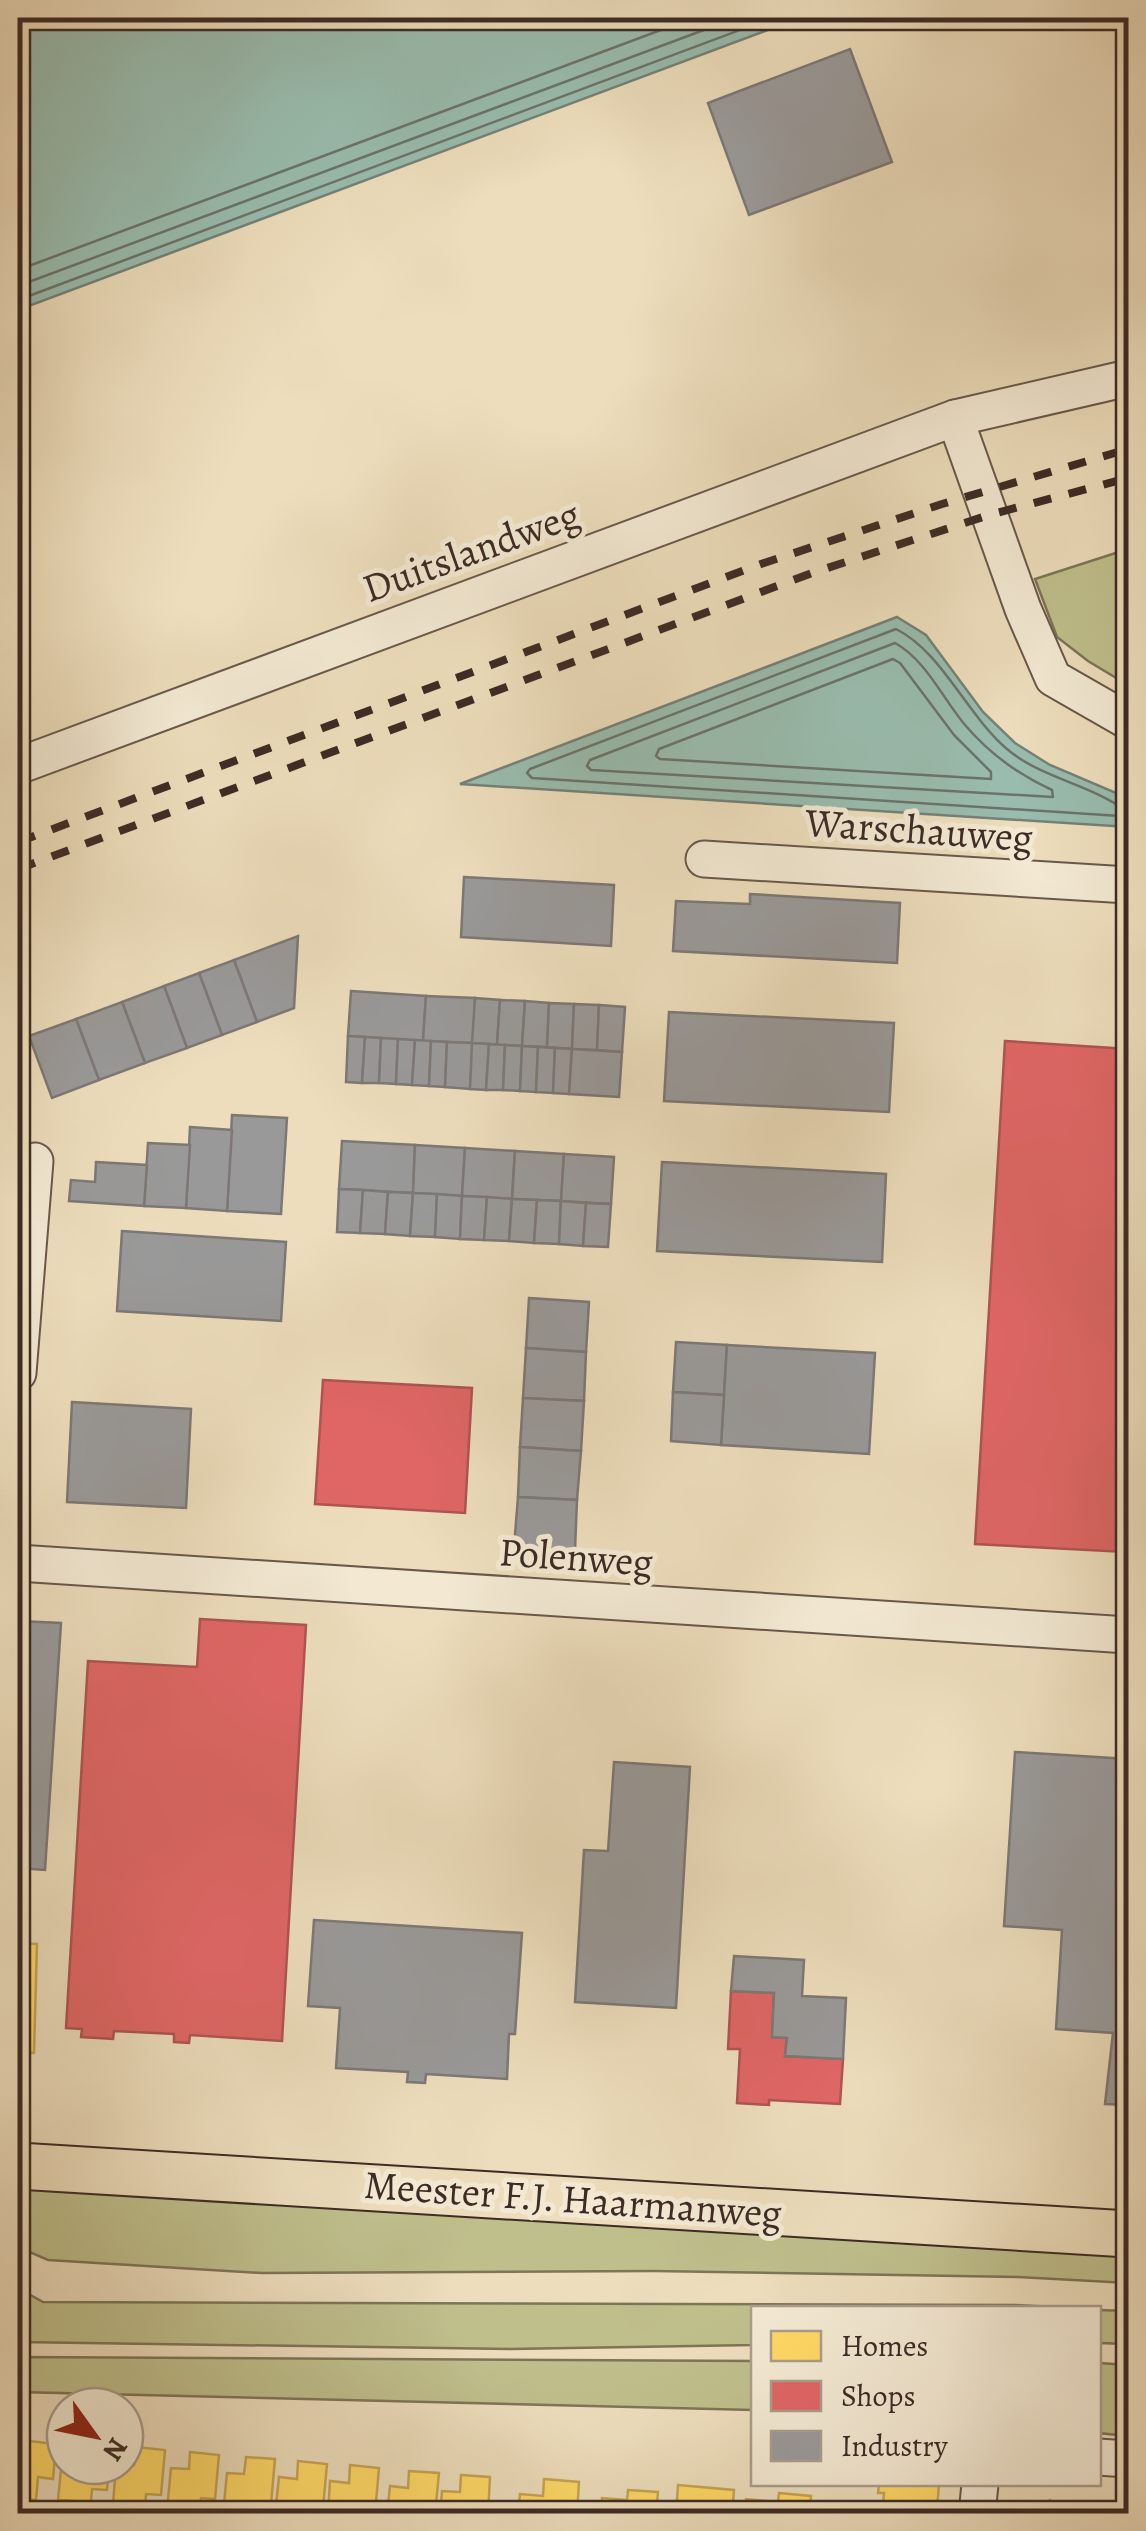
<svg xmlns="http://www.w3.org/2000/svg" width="1146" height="2531" font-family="Alegreya,serif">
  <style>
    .green { fill: #bfbf8c; stroke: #7e7558; stroke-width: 2.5 }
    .water { fill: #99bcae; stroke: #748277; stroke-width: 2.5 }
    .homes { fill: #ffd966; stroke: #c5a552; stroke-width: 2.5 }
    .shops { fill: #e06666; stroke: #af5452; stroke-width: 2.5 }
    .industry { fill: #999; stroke: #7d7876; stroke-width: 2.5 }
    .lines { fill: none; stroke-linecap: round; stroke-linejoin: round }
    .shore { stroke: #6b746a; stroke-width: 2.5 }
    .minor-casing { stroke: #69584b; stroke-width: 39 }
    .major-casing { stroke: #3d2b25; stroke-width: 49 }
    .minor { stroke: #f3e9d3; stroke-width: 35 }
    .major { stroke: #edddbc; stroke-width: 45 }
    .rail { stroke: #3d2b25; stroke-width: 8; stroke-dasharray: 18 18; stroke-linecap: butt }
    .labels { text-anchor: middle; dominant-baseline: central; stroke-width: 10; stroke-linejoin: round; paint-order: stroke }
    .street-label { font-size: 40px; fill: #3d2b25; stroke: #f3e9d3 }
  </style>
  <rect width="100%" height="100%" fill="#edddbc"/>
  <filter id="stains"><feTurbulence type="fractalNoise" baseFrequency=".002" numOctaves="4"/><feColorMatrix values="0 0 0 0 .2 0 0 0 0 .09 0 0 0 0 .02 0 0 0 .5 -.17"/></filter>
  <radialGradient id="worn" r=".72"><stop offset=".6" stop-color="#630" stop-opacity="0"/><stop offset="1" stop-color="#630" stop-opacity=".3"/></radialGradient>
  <g class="green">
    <path d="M1128 549V685L1088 661 1057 637 1035 579Z"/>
    <path d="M18 2185 1128 2250V2283L1018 2277 654 2271 262 2273 48 2260 18 2247Z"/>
    <path d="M18 2288 43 2302 1015 2305 1075 2308H754L753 2345 510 2349 18 2342Z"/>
    <path d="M1098 2310 1128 2311V2344L1099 2343Z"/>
    <path d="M18 2357 753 2361V2410L18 2392Z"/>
    <path d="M1099 2363 1128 2365V2436L1099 2433Z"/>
  </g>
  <g class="water">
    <path d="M18 18H800L18 310Z"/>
    <path d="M897 617 926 635 983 712 1015 743 1050 765 1128 798V827L460 784Z"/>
  </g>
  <g class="homes">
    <path d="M18 1943 37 1944 34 2053 18 2052Z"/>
    <path d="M29 2441 56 2444 53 2479 38 2477 36 2500 18 2498V2453L29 2454Z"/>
    <path d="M136 2447 165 2450 161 2495 146 2494 145 2507 113 2504 116 2466 134 2465Z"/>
    <path d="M190 2452 219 2455 215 2499 201 2498 199 2512 167 2509 171 2468 189 2469Z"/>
    <path d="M246 2457 275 2459 271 2504 257 2503 256 2514H223L227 2473 244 2474Z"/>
    <path d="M62 2459H65V2466H109L107 2490 92 2489 91 2502 58 2500Z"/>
    <path d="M298 2461 327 2464 323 2508 308 2507V2514H275L279 2477 297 2479Z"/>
    <path d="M350 2465 379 2468 375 2513 328 2514 330 2481 349 2483Z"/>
    <path d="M409 2471 439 2473 435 2514H387L390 2486 408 2488Z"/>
    <path d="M461 2475 490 2477 488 2514H440L442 2491 460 2492Z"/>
    <path d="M544 2479 579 2482 577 2514H518L520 2494 543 2496Z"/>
    <path d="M879 2484H939L937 2509 921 2508V2514H882L884 2493H878Z"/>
    <path d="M678 2485 734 2490 732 2514H676Z"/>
    <path d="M628 2490 658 2492 656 2514H601L602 2498 627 2500Z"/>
    <path d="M779 2493 811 2496 809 2514H745L746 2499 778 2502Z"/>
    <path d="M1050 2500 1059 2511 1086 2514H1034Z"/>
  </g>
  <g class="shops">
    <path d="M1005 1041 1128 1049V1486L1125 1552 975 1544Z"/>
    <path d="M323 1380 472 1388 465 1513 315 1504Z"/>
    <path d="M200 1619 306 1625 282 2041 190 2035 189 2043 174 2042V2034L114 2031 113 2039 81 2037 82 2029 66 2028 88 1661 197 1667Z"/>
    <path d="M731 1991 774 1993 772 2037 787 2038 785 2056 843 2059 840 2104 769 2100V2105L737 2103 740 2049H728Z"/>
  </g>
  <g class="industry">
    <path d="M850 49 892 162 749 215 708 103Z"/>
    <path d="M464 877 614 885 611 946 461 937Z"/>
    <path d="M750 894 900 903 897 963 673 951 676 901 750 904Z"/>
    <path d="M298 936 294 1008 257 1022 234 960Z"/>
    <path d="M234 960 257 1022 222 1035 199 973Z"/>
    <path d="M199 973 222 1035 187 1048 164 986Z"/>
    <path d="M164 986 187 1048 145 1063 122 1002Z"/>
    <path d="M351 991 426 996 423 1041 348 1036Z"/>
    <path d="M426 996 475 998 473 1043 423 1041Z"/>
    <path d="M475 998 500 1000 497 1045 472 1043Z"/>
    <path d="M500 1000 525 1001 522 1046 497 1045Z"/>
    <path d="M525 1001 549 1003 547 1047 522 1046Z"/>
    <path d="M122 1002 145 1063 99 1080 76 1019Z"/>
    <path d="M549 1003 574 1004 572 1049 547 1047Z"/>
    <path d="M574 1004 599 1005 597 1050 572 1049Z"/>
    <path d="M599 1005 625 1007 622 1052 597 1050Z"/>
    <path d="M669 1012 894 1023 889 1112 664 1101Z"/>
    <path d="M76 1019 99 1080 52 1098 29 1036Z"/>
    <path d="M348 1036 365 1037 362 1083 346 1082Z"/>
    <path d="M365 1037 381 1038 379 1083H362Z"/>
    <path d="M381 1038 398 1039 396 1084 379 1083Z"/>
    <path d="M398 1039 415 1040 412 1085 396 1084Z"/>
    <path d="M415 1040 431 1041 429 1086 412 1085Z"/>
    <path d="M431 1041 447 1042 445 1087 429 1086Z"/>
    <path d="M447 1042 473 1043 470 1089 445 1087Z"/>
    <path d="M472 1043 489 1044 486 1090 470 1089Z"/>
    <path d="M489 1044 505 1045 503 1090H486Z"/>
    <path d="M505 1045 522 1046 520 1091 503 1090Z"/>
    <path d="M522 1046 538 1047 536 1092 520 1091Z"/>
    <path d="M538 1047 555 1048 553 1093 536 1092Z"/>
    <path d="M555 1048 572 1049 569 1094 553 1093Z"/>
    <path d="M572 1049 622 1052 619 1097 569 1094Z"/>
    <path d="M232 1115 287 1118 281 1214 227 1211Z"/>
    <path d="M190 1127 232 1130 227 1211 186 1208Z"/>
    <path d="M342 1141 415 1145 413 1193 339 1189Z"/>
    <path d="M148 1143 190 1145 186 1208 144 1206Z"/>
    <path d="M415 1145 465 1148 462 1196 413 1193Z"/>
    <path d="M465 1148 515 1151 512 1199 462 1196Z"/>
    <path d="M515 1151 564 1154 561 1201 512 1199Z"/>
    <path d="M564 1154 614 1157 611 1204 561 1201Z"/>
    <path d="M96 1162 147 1165 144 1206 69 1201 71 1180 95 1182Z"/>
    <path d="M662 1162 886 1174 882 1262 657 1251Z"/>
    <path d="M339 1189 363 1190 360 1233 337 1232Z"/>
    <path d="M363 1190 388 1192 385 1234 360 1233Z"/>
    <path d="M388 1192 413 1193 410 1236 385 1234Z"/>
    <path d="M413 1193 437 1194 435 1237 410 1236Z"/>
    <path d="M437 1194 462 1196 460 1239 435 1237Z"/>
    <path d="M462 1196 487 1197 484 1240 460 1239Z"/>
    <path d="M487 1197 512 1199 509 1241 484 1240Z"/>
    <path d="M512 1199 537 1200 534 1243 509 1241Z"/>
    <path d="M537 1200 561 1201 559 1244 534 1243Z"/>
    <path d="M561 1201 586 1203 583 1246 559 1244Z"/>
    <path d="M586 1203 611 1204 608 1247 583 1246Z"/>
    <path d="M122 1231 286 1242 281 1321 117 1311Z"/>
    <path d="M529 1298 589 1302 586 1352 526 1348Z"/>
    <path d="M676 1342 727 1345 724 1395 673 1392Z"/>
    <path d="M727 1345 875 1353 869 1454 721 1445Z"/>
    <path d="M526 1348 586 1352 584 1401 523 1398Z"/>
    <path d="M673 1392 724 1395 721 1445 671 1441Z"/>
    <path d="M523 1398 584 1401 581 1451 520 1447Z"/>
    <path d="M72 1402 191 1409 186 1508 67 1502Z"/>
    <path d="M520 1447 581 1451 577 1500 518 1497Z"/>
    <path d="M518 1497 577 1500 575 1550 514 1547Z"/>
    <path d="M18 1621 61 1623 45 1870 18 1868Z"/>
    <path d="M1015 1752 1128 1759V2105L1105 2104 1113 2033 1056 2029 1062 1930 1004 1926Z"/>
    <path d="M614 1762 690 1767 676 2008 575 2002 584 1850 608 1851Z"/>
    <path d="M314 1920 522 1933 515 2034H509L507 2079 426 2074 425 2083 407 2082 408 2072 336 2068 340 2008 308 2006Z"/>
    <path d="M734 1956 804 1960 802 1996 846 1998 843 2059 785 2056 787 2038 772 2037 774 1993 731 1991Z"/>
  </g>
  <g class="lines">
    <g class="shore">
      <path d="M18 270 693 18"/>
      <path d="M18 286 736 18"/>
      <path d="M18 300 772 18"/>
      <path d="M895 643C926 660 943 699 965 725 989 753 1019 775 1052 790L1053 797 591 770 587 766 590 760Z"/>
      <path d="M893 659 900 663 954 735 991 772V779L660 759 656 756 659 749Z"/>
      <path d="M1128 807 1125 810C1089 784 1041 778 1007 749 966 714 942 652 896 629L530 769 527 773 532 778 1120 816 1124 813 1128 817"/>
    </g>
    <g class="minor-casing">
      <g id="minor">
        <path d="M955 418 1023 609 1053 678 1128 721"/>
        <path d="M18 766 955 418 1128 378"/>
        <path d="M704 859 1128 885"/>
        <path d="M18 1373 35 1161"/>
        <path d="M18 1563 1128 1635"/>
        <path d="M1098 2457 1128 2459"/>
        <path d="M977 2514 980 2484"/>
      </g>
    </g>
    <g class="major-casing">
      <path id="major" d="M18 2166 1128 2234"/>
    </g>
    <use href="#minor" class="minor"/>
    <use href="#major" class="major"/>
    <g class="rail">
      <path d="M18 842 761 564 942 504 1128 449"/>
      <path d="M18 869 812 573 989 515 1128 478"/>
    </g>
  </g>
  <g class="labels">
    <g class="street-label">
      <text transform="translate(471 551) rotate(-20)">Duitslandweg</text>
      <text transform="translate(919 830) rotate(4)">Warschauweg</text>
      <text transform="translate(576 1557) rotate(4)">Polenweg</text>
      <text transform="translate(573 2199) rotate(4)">Meester F.J. Haarmanweg</text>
    </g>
  </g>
  <rect width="1146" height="2531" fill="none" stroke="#edddbc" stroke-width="60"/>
  <rect x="20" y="20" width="1106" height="2491" fill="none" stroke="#3d2b25" stroke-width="5"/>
  <rect x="30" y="30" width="1086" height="2471" fill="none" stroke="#3d2b25" stroke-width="2.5"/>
  <rect x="751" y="2306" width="350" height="180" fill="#f3e9d3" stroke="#aa9d8d" stroke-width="2.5"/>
  <rect x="771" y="2331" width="50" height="30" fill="#ffd966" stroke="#aa9d8d" stroke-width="2.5"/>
  <text x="841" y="2356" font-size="30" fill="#3d2b25">Homes</text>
  <rect x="771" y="2381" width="50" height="30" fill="#e06666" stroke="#aa9d8d" stroke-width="2.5"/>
  <text x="841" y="2406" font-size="30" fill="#3d2b25">Shops</text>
  <rect x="771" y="2431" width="50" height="30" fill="#999999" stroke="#aa9d8d" stroke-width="2.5"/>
  <text x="841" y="2456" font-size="30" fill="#3d2b25">Industry</text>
  <g transform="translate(95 2436) rotate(123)"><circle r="48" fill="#f3e9d3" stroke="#aa9d8d" stroke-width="2.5"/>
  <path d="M0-8L18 38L0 25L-18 38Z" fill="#8f2418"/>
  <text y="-15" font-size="28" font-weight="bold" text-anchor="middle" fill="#3d2b25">N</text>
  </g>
  <rect width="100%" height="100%" filter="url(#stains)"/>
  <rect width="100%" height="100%" fill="url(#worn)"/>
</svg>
